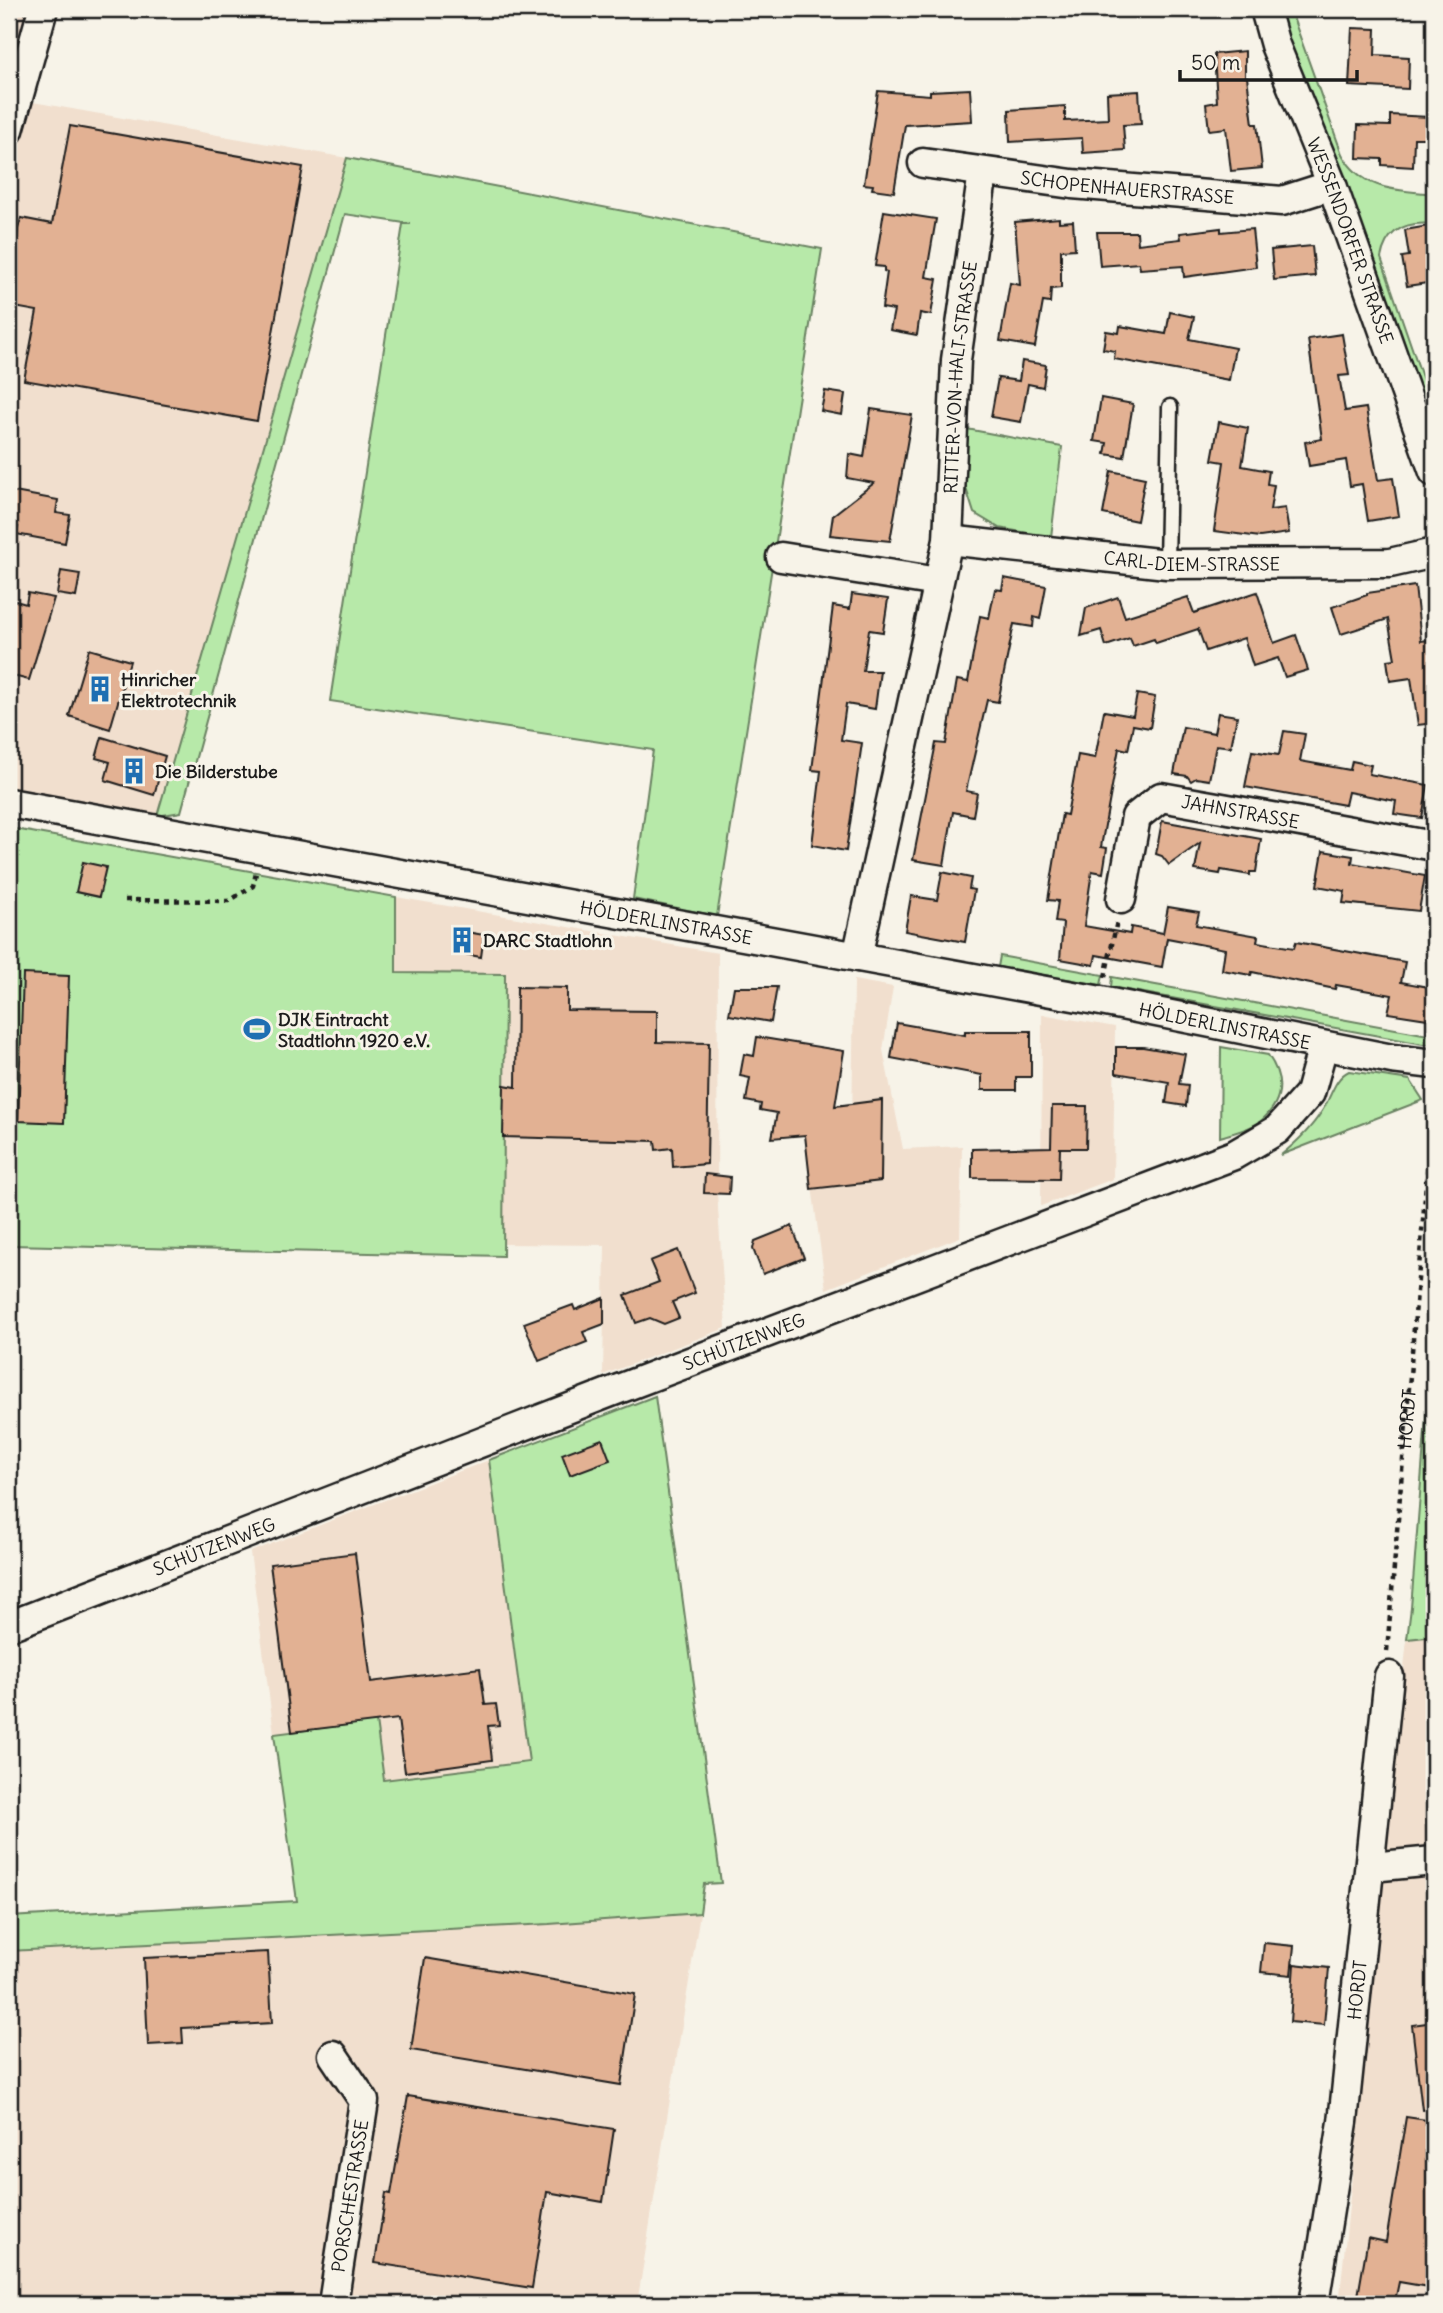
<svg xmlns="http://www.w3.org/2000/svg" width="1443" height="2313" font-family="Delius,sans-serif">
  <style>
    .built { fill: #f1dfce }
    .green { fill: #b7e9a9; stroke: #6a8262; stroke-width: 2 }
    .building { fill: #e2b193; stroke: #1c1c1c; stroke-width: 2 }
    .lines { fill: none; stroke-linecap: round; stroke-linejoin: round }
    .lane-casing { stroke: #1c1c1c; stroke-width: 19 }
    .street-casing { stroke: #1c1c1c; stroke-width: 33 }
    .path { stroke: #1c1c1c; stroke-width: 4.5; stroke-dasharray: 5 5; stroke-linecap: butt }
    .lane { stroke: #f7f3e8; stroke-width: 14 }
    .street { stroke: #f7f3e8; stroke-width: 28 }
    .labels { text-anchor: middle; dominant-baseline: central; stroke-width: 6; stroke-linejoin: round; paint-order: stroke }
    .street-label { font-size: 18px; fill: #1c1c1c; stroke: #f7f3e8 }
    .poi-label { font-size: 18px; font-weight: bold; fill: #1c1c1c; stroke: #f7f3e8; text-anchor: start }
  </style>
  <rect width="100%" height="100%" fill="#f7f3e8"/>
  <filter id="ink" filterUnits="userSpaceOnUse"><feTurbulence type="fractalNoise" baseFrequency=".0143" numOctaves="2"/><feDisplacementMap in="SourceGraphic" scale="14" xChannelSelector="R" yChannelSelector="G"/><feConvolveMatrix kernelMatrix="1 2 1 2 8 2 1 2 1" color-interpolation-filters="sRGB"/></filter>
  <g filter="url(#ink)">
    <g class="built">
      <path d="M9 9H60L33 102 347 158 241 528 158 843 9 815Z"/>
      <path d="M396 897 718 953 717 1193 726 1328 603 1375 605 1245 503 1244 505 974 395 973Z"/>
      <path d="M854 980 893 987 883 1050 903 1149 962 1146 960 1237 826 1289 805 1135 852 1129Z"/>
      <path d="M1042 1014 1115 1027 1113 1179 1041 1206Z"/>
      <path d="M489 1460 549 1924 700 1913 637 2304H9V1951L301 1937 250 1552Z"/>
      <path d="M1434 1636V2304H1339L1407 1639Z"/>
    </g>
    <g class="green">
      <path d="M1274 9H1290L1342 154C1362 191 1397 190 1434 194V224C1407 221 1386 229 1381 258L1434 412V453Z"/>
      <path d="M347 158 822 249 717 916 633 899 653 750 330 701 403 224H411L345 214 181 812 157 816Z"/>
      <path d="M967 429 1062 447 1051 537 999 528 974 513 965 485Z"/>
      <path d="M9 828 396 897V973L505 974 503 1256 9 1245Z"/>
      <path d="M1000 956 1103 975 1101 985 998 967Z"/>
      <path d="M1112 977 1434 1036V1044H1423L1111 987Z"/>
      <path d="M1221 1047 1268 1055C1284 1078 1284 1100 1262 1120 1252 1129 1232 1133 1220 1137Z"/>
      <path d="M1349 1071 1410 1080 1423 1100 1281 1155C1297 1142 1311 1129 1322 1111 1331 1098 1334 1078 1349 1071Z"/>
      <path d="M1434 1318V1636L1407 1639 1411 1608Z"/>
      <path d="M655 1396 721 1883 704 1884 700 1913 549 1924 9 1951V1917L297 1901 274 1734 376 1721 384 1780 529 1762 489 1460Z"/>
    </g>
    <g class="building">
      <path d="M1352 28 1376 29 1375 55 1409 57 1408 89 1349 86Z"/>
      <path d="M1245 51V77H1247L1253 124H1257L1262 168 1231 171 1226 128 1209 130 1206 104 1217 102 1214 54Z"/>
      <path d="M970 89 972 121 905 125 894 192 872 189 873 185 864 184 878 91 930 95V91Z"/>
      <path d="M1139 91 1141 124 1123 125 1125 150 1083 153 1082 138 1010 142 1009 110 1065 106V121L1108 119 1107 93Z"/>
      <path d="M1390 115 1429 117 1428 138H1414L1413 167 1382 165V159L1357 158 1358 125 1390 126Z"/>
      <path d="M70 126 303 167 257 421 24 380 37 311 9 306 18 229 21 218 52 224Z"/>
      <path d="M884 211 936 219 926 277 937 279 931 315 920 313 917 335 890 330 894 310 882 308 887 272 884 271V267L875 266Z"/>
      <path d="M1059 218V222L1073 221 1075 249 1061 250V288L1051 289 1050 303 1043 302 1035 347 1000 341 1010 283 1020 285 1015 222Z"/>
      <path d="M1434 225V282L1407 286 1402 257 1409 256 1405 230Z"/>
      <path d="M1221 228V232L1252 229 1256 267 1184 277 1183 266 1140 269 1139 263 1100 266 1097 232H1137L1138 244 1181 239 1180 233Z"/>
      <path d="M1312 246 1315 276 1274 280 1271 250Z"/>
      <path d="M1170 312 1194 317 1189 339 1235 348 1229 380 1114 359 1115 351 1103 349 1106 331 1119 333 1120 326 1166 334Z"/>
      <path d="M1342 334 1349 375 1339 376 1345 411 1366 408 1378 480 1393 478 1399 516 1368 521 1362 484 1350 486 1346 460 1309 466 1305 442 1322 439 1308 339Z"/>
      <path d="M1022 361 1046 365 1043 387 1028 384 1021 422 991 417 998 378 1019 381Z"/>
      <path d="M825 391 845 394 842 415 821 411Z"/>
      <path d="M1101 398 1133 404 1124 457 1105 454 1107 443 1094 441Z"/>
      <path d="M871 409 912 415 890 541 830 535 833 515 874 483 847 478 849 454 864 457Z"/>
      <path d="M1219 422 1248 428 1242 466 1269 471 1267 484 1274 485 1270 510 1285 508 1289 533 1260 537 1214 531 1224 462 1212 460Z"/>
      <path d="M1111 471 1145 478 1137 521 1103 514Z"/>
      <path d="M9 491 58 500 56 513 70 515 65 543 16 534 18 527 9 525Z"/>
      <path d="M61 571 80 574 76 597 57 594Z"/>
      <path d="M1004 578 1046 586 1040 619 1034 617 1033 627 1014 624 998 702 987 700 966 791 977 793 973 816 953 812 944 865 913 860 936 743 946 744 957 680 968 682 980 616 989 618 995 589 1002 590Z"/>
      <path d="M1415 586 1421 641 1429 640 1434 670V723L1418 725 1411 678 1390 681 1387 660 1395 659 1388 619 1341 634 1332 607 1367 595V593Z"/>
      <path d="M1257 592 1274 643 1296 635 1308 670 1285 677 1278 658 1253 666 1244 638 1206 651 1198 629 1156 643 1154 639 1133 646 1130 638 1106 646 1101 630 1081 636 1086 608 1118 597 1125 617 1188 597 1194 613Z"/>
      <path d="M28 593 54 598 29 680 9 675V599L26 604Z"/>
      <path d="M852 594 888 599 883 632 869 630 863 671H880L875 709 846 704 841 740 862 743 846 851 812 845 821 771 812 770 833 606 850 609Z"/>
      <path d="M89 649 130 661 110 729 69 716Z"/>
      <path d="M1137 694 1155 697 1150 728 1133 725 1128 750 1119 748 1101 847 1107 848 1103 873 1092 871 1084 926 1130 934 1131 927 1163 933 1168 907 1199 912 1196 925 1258 936 1257 942 1294 948 1296 942 1405 962 1401 982 1434 988V1020L1388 1013 1392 995 1336 985 1335 989 1252 972 1251 975 1222 970 1225 949 1167 938 1162 967 1096 955 1094 965 1060 959 1063 923 1055 922 1058 901 1048 900 1062 814 1067 815 1078 755 1095 758 1104 711 1133 716Z"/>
      <path d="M1218 713 1237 716 1231 747 1216 745 1209 780 1196 778 1191 781 1187 776 1174 774 1183 727 1214 733Z"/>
      <path d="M1284 731 1305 734 1300 761 1350 770 1352 761 1371 765 1369 774 1428 785 1422 818 1394 814 1396 801 1348 792 1345 805 1245 787 1252 751 1279 755Z"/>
      <path d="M102 737 165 756 154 795 105 780 110 762 96 758Z"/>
      <path d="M1162 821 1261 839 1256 872H1250V875L1221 870 1220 874 1195 870 1200 843 1169 865 1162 856 1156 854Z"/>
      <path d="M1323 851 1353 856 1352 863 1425 876 1419 911 1343 903 1345 891 1317 886Z"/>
      <path d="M83 862 106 867 99 897 76 892Z"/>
      <path d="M942 872 971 878 969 889 974 890 965 942 905 931 911 896 937 900Z"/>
      <path d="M461 931 484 935 481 957 458 953Z"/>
      <path d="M23 974 69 976 64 1123 18 1121Z"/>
      <path d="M517 987 567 988V1010L657 1011V1042L709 1043 707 1164 673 1167 672 1148 656 1150 655 1141 503 1137 504 1085 516 1087Z"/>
      <path d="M734 987H777L771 1022 729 1015Z"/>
      <path d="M897 1023 965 1035V1031H1031V1077H1016V1090H982V1075L891 1058Z"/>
      <path d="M757 1037 844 1051 835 1106 882 1100 881 1181 811 1189 805 1135 772 1138 777 1113 760 1110 761 1104 746 1101 750 1078 740 1076 744 1054 754 1056Z"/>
      <path d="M1116 1047H1143L1185 1054 1179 1084 1188 1085 1186 1106 1166 1103 1169 1082 1116 1073Z"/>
      <path d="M1052 1106H1087L1086 1148H1060L1059 1179 972 1178V1149L1051 1147Z"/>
      <path d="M705 1174 730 1177 729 1194 704 1193Z"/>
      <path d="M792 1226 804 1258 763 1274 753 1249 755 1241Z"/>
      <path d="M678 1250 695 1293 672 1302 679 1318 664 1324 650 1318 636 1323 625 1295 659 1282 650 1261Z"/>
      <path d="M604 1298V1324L583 1332 587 1342 539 1361 524 1323 573 1305 575 1310Z"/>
      <path d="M602 1439 610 1460 570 1475 562 1454Z"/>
      <path d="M355 1553 371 1682 480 1668 485 1705 496 1704 499 1725 488 1726 492 1760 405 1772 398 1719 292 1732 270 1564Z"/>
      <path d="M1264 1943 1294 1946 1291 1975 1261 1972Z"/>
      <path d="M268 1952 272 2023 182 2028 183 2043 148 2045 144 1958Z"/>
      <path d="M425 1958 635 1994 621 2085 411 2050Z"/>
      <path d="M1294 1964 1329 1968 1324 2025 1290 2022Z"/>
      <path d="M1434 2022V2109L1422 2110 1412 2025Z"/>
      <path d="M408 2096 614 2129 603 2202 547 2192 532 2288 375 2263 386 2193 391 2194Z"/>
      <path d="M1406 2117 1434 2121V2288L1399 2282 1395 2301 1358 2296 1368 2238 1386 2242Z"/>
    </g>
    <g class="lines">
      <g class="lane-casing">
        <path id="lane" d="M1167 564 1170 407"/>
      </g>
      <g class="street-casing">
        <g id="street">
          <path id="s2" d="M1265 9 1275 45 1332 185 1434 472"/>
          <path d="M9 130 43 9"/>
          <path id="s3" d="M923 163 1072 184 1282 201 1332 185"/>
          <path id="s4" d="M948 540 1167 564 1390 563 1434 553"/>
          <path d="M781 557 938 582"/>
          <path id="s5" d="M9 803 1101 1001 1392 1059 1434 1064"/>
          <path id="s6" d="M1121 899 1136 817 1161 797 1434 846"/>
          <path id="s7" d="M857 957 948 540 956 360 983 172"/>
          <path id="s8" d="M9 1626 616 1390 1234 1155 1277 1130 1310 1093 1323 1046"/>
          <path d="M1371 1867 1434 1861"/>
          <path d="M333 2055 364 2101 333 2304"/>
          <path id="s9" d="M1314 2304 1343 2122 1389 1676"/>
        </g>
      </g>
      <g class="path">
        <path d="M125 900 229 901 253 886 256 873"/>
        <path d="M1105 977 1117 921"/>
        <path id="s1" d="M1387 1651 1434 1088"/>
      </g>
      <use href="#lane" class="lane"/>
      <use href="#street" class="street"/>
    </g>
  </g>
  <defs>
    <g id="building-bare" transform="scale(2.1)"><path d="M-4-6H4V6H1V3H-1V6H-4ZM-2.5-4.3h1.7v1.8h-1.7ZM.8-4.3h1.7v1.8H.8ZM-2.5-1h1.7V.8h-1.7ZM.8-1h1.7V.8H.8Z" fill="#1f6fb2" stroke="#f7f3e8" stroke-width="2.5" paint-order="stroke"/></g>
    <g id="stadium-bare" transform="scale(2.1)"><path d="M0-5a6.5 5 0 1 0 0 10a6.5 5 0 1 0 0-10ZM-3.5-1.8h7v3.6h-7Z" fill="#1f6fb2" stroke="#f7f3e8" stroke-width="2.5" paint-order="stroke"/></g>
  </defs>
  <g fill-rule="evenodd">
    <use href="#building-bare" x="100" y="689"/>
    <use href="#building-bare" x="134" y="771"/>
    <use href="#building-bare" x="462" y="940"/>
    <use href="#stadium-bare" x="257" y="1029"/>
  </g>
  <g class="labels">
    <g class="street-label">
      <text stroke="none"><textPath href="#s3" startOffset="206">SCHOPENHAUERSTRASSE</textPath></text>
      <text stroke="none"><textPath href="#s2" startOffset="247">WESSENDORFER STRASSE</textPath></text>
      <text stroke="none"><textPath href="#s7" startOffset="590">RITTER-VON-HALT-STRASSE</textPath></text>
      <text stroke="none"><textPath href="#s4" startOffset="245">CARL-DIEM-STRASSE</textPath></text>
      <text stroke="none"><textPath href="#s6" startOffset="196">JAHNSTRASSE</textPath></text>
      <text stroke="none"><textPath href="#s5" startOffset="668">HÖLDERLINSTRASSE</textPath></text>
      <text stroke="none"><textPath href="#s5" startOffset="1236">HÖLDERLINSTRASSE</textPath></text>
      <text stroke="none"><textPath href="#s8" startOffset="788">SCHÜTZENWEG</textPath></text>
      <text stroke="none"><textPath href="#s1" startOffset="233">HORDT</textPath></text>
      <text stroke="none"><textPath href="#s8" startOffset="220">SCHÜTZENWEG</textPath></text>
      <text stroke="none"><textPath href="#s9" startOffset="317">HORDT</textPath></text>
      <text transform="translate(350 2196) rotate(-81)">PORSCHESTRASSE</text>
    </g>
    <g class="poi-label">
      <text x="121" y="679">Hinricher<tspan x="121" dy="21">Elektrotechnik</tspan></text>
      <text x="155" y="771">Die Bilderstube</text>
      <text x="483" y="940">DARC Stadtlohn</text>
      <text x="278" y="1019">DJK Eintracht<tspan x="278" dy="21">Stadtlohn 1920 e.V.</tspan></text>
    </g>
  </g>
  <rect width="1443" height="2313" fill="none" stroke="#f7f3e8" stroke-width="35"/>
  <rect x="18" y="18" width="1408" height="2278" fill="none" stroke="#1c1c1c" stroke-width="2.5" filter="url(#ink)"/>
  <path d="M1180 70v10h177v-10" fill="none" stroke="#1c1c1c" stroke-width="3.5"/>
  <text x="1191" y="70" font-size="21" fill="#1c1c1c" stroke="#f7f3e8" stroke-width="5" paint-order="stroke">50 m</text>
</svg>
